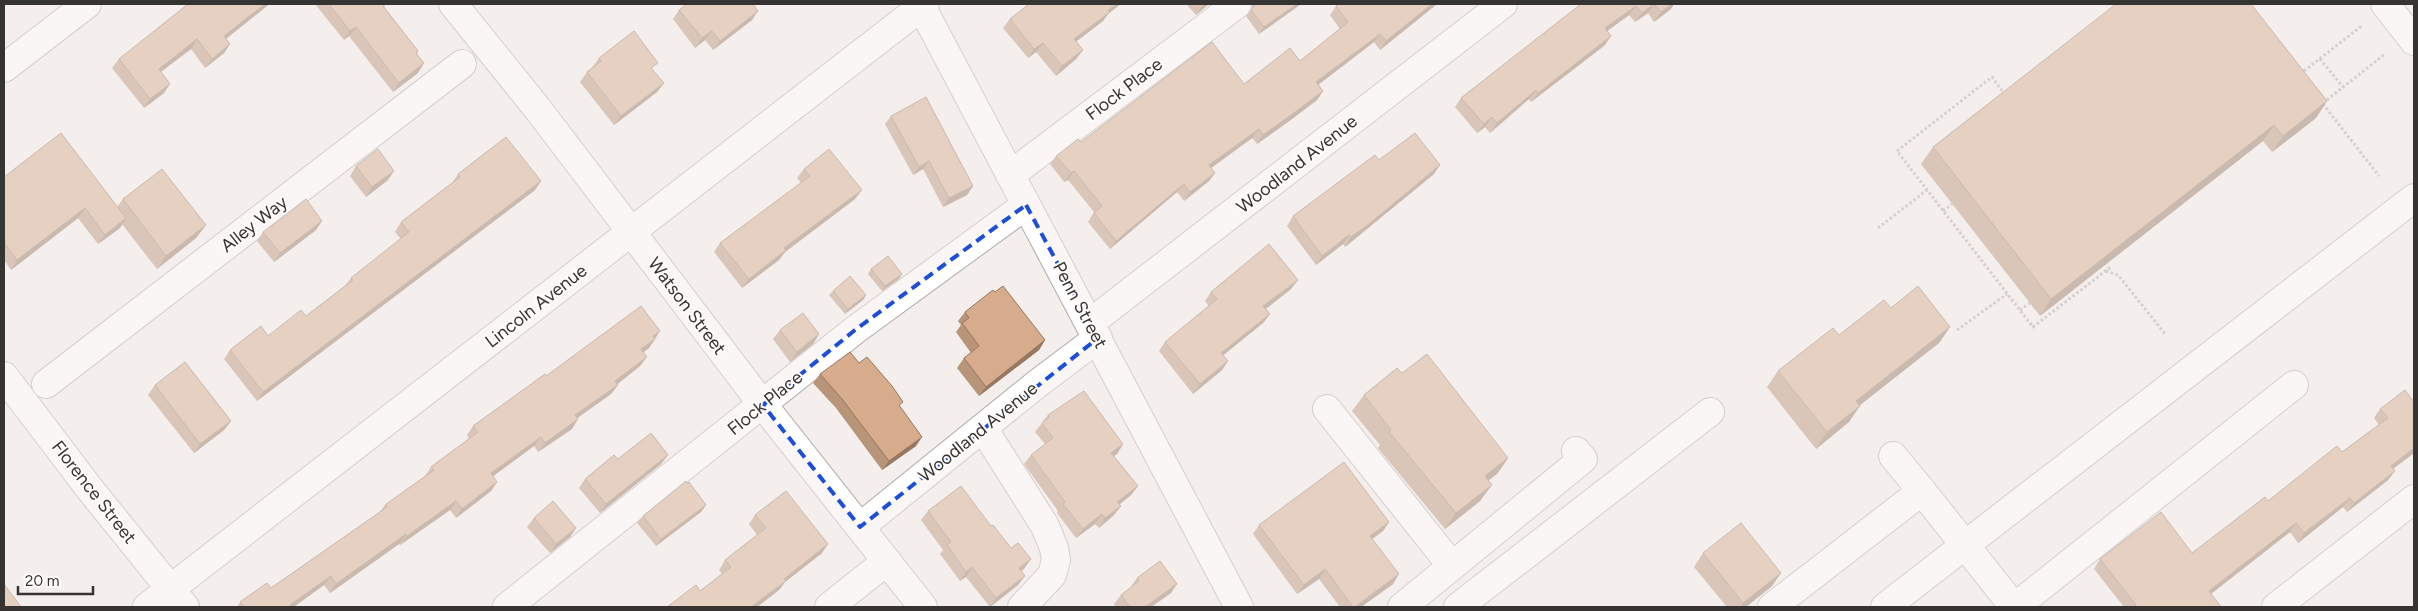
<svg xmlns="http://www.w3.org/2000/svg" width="2418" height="611" font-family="Figtree,sans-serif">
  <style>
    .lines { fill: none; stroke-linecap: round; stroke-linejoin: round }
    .minor-casing { stroke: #aeaaa7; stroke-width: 30 }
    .path { stroke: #aeaaa8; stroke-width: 3; stroke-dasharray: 2.5 2.5; stroke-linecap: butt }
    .minor { stroke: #fff; stroke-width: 28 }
    .wall { fill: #b89479 }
    .shaded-wall { fill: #967863 }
    .building { fill: #d6ac8d; stroke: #967863 }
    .marked { fill: none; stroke: #1d4ed8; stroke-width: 4; stroke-dasharray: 10 6; stroke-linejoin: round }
    .labels { text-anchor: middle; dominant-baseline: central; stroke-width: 4; stroke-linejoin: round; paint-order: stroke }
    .street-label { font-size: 18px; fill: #363433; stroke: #fffdfc }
  </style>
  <rect width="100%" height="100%" fill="#f4efec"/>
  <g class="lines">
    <g class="minor-casing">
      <g id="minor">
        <path d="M453 4 537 108 763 405 923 607"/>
        <path d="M920 4 1239 607"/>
        <path d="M2385 4 2414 41"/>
        <path d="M4 68 87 4"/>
        <path d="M1010 175 1237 4"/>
        <path d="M1090 323 1503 4"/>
        <path d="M4 376 89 488 185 607"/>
        <path d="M46 384 462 64"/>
        <path d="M1327 409 1452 566"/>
        <path d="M983 428 1045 526 1054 548 1056 560 1052 575 1022 607"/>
        <path d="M1893 456 1922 491"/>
        <path d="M860 527 1037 384 1098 338"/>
        <path d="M147 607 925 4"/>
        <path d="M507 607 855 330 1026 205"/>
        <path d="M829 607 887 561"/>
        <path d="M1402 607 1583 459 1576 451"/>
        <path d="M1458 607 1710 412"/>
        <path d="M1772 607 1922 491 2014 607"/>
        <path d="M1885 607 2414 198"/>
        <path d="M2015 607 2294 385"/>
        <path d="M2276 607 2414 499"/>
      </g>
    </g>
    <g class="path">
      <path d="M2320 59 2343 87"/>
      <path d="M2300 74 2363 25"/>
      <path d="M2005 95 1992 77 1897 151 2033 327 2112 266"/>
      <path d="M2323 103 2385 54"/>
      <path d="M2323 104 2379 176"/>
      <path d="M1943 211 1952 204"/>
      <path d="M1878 228 1927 190"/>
      <path d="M2106 271 2118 275 2166 335"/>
      <path d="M2020 310 2030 303"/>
      <path d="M1957 330 2007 294"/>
    </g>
    <use href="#minor" class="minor"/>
  </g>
  <g class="wall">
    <path d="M217 4H269L267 6 226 39 230 44 224 53 205 68 191 49 161 72 164 93 144 108 112 68 119 59Z"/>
    <path d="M315 4H386L384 7 418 51 417 54 418 73 393 92 349 36 344 40Z"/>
    <path d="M1186 4H1209L1196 15Z"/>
    <path d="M1252 4H1301L1259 34 1246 16 1252 9Z"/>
    <path d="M1437 4 1380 50 1374 42 1318 85 1323 91 1317 100 1292 119 1257 144 1252 138 1211 168 1215 173 1209 181 1184 201 1177 192 1110 249 1088 222 1094 212 1068 180 1064 182 1050 164 1056 156 1081 142 1244 84 1300 61 1340 29 1330 15 1336 6Z"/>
    <path d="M1581 4H1674L1671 9 1654 22 1648 13 1635 22 1629 15 1607 31 1605 45 1531 102 1529 99 1490 133 1485 127 1477 133 1455 107 1461 98Z"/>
    <path d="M679 10 752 20 713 50 705 40 695 48 673 19Z"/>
    <path d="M1108 14 1103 21 1076 41 1083 50 1076 59 1056 76 1036 52 1028 58 1003 28 1010 19Z"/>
    <path d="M599 58 664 83 657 92 614 125 580 82 587 72 592 68Z"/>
    <path d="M2327 101 2316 118 2272 152 2263 141 2040 316 1921 164 1933 147Z"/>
    <path d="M891 116 973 186 967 195 943 207 923 169 913 175 885 124Z"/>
    <path d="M1379 160 1434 174 1362 233 1345 247 1343 244 1316 265 1287 226 1293 216Z"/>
    <path d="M356 166 388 180 366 197 350 176Z"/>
    <path d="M804 169 855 199 785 252 779 260 742 288 714 252 720 243 801 183 797 178Z"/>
    <path d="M458 174 535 190 257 401 224 359 230 350 268 336 306 316 345 286 351 278 401 239 395 232 401 222 452 183Z"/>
    <path d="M4 177 117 207 123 199 206 225 196 238 157 269 122 224 120 228 98 244 78 218 11 270 4 260Z"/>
    <path d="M316 230 274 262 257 241 263 232Z"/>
    <path d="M871 269 899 279 882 291 868 274Z"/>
    <path d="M1291 289 1265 309 1270 314 1263 323 1223 355 1228 361 1222 370 1193 394 1159 351 1165 342 1209 306 1205 301 1211 292Z"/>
    <path d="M833 291 866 295 863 300 845 314 829 295Z"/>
    <path d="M1891 308 1950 327 1939 343 1859 405 1849 422 1816 449 1767 387 1778 371 1839 335Z"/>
    <path d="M965 312 1045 340 1039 350 979 396 957 368 964 358 971 353 956 332 961 325 958 321Z"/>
    <path d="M780 330 819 334 813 344 790 362 773 339Z"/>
    <path d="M655 338V339L649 348 643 352 640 366 617 384 618 385 611 394 577 418 572 429 538 452 534 446 493 476 497 482 491 491 456 518 450 510 400 545 399 544 330 593 324 585 294 607H237L240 602 271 588 380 512 385 505 425 476 431 467 469 439 467 435 473 426 546 376Z"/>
    <path d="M859 363 900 407 916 446 882 470 836 408 813 383 820 374Z"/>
    <path d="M1402 373 1508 458 1497 474 1488 480 1480 501 1445 529 1378 448 1380 445 1352 411 1364 395Z"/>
    <path d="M155 385 231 421 224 430 194 453 148 395Z"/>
    <path d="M2414 402V453L2393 469 2388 480 2347 512 2343 507 2298 543 2290 532 2211 594 2221 607H2124L2094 569 2100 559 2192 553 2268 501 2342 452 2379 425 2374 418 2380 409Z"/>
    <path d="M1048 415 1123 444 1117 454 1114 456 1138 486 1131 495 1120 504 1121 506 1114 515 1099 528 1095 524 1076 538 1057 513 1058 511 1024 464 1031 455 1045 444 1035 432Z"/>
    <path d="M668 455 661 464 600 513 579 488 585 479Z"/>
    <path d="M706 505 701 512 656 546 637 523 643 516Z"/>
    <path d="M928 511 991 526 1024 569 1021 571 1025 576 1018 585 990 607 966 577 960 581 940 554 943 550 921 520Z"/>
    <path d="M755 515 822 553 785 582 779 590 757 607H667L700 591 722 574 719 570 725 560 757 535 749 524Z"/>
    <path d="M534 518 570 537 550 553 527 527Z"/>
    <path d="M1389 522 1383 531 1372 539 1393 584 1361 607H1340L1319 579 1297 594 1253 534 1259 525Z"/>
    <path d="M1703 553 1772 586 1746 607H1727L1694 567Z"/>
    <path d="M1137 578 1171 593 1151 607H1116L1114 604 1121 595 1130 588Z"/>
  </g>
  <g class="shaded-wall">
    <path d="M265 4H269L267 6 218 45 224 36Z"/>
    <path d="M1116 4H1121L1108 14 1103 21 1068 48 1074 39Z"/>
    <path d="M1204 4H1209L1196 15 1202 6Z"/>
    <path d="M1297 4H1301L1259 34 1264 27Z"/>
    <path d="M1432 4H1437L1380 50 1386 41Z"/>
    <path d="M1654 4 1648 13 1635 22 1642 13Z"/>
    <path d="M1672 4H1674L1671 9 1654 22 1661 12Z"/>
    <path d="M1636 6 1629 15 1599 37 1605 28Z"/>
    <path d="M758 11 752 20 713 50 720 41Z"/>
    <path d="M356 27 349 36 344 40 350 31Z"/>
    <path d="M712 31 705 40 695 48 702 38Z"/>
    <path d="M1380 34 1374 42 1310 91 1316 82Z"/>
    <path d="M1611 36 1605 45 1531 102 1538 93Z"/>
    <path d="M197 39 191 49 152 78 159 69Z"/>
    <path d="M1043 43 1036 52 1028 58 1034 49Z"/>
    <path d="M230 44 224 53 205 68 212 59Z"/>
    <path d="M1083 50 1076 59 1056 76 1062 66Z"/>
    <path d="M424 63 418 73 393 92 399 83Z"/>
    <path d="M664 83 657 92 614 125 621 116Z"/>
    <path d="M170 84 164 93 144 108 150 99Z"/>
    <path d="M1536 90 1529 99 1490 133 1497 123Z"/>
    <path d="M1323 91 1317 100 1292 119 1257 144 1263 135Z"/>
    <path d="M2327 101 2316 118 2272 152 2283 136Z"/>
    <path d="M1492 117 1485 127 1477 133 1484 124Z"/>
    <path d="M2274 125 2263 141 2040 316 2051 299Z"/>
    <path d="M1259 129 1252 138 1203 174 1209 165Z"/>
    <path d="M929 161 923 169 913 175 919 167Z"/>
    <path d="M1440 165 1434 174 1362 233 1345 247 1351 237Z"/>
    <path d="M394 171 388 180 366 197 372 187Z"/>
    <path d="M1074 171 1068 180 1064 182 1071 173Z"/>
    <path d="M1215 173 1209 181 1184 201 1190 192Z"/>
    <path d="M541 181 535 190 257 401 263 392Z"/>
    <path d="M1184 184 1177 192 1110 249 1116 241Z"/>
    <path d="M973 186 967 195 943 207 949 198Z"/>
    <path d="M862 190 855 199 785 252 779 260 742 288 749 279 784 248Z"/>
    <path d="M85 208 78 218 11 270 17 260Z"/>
    <path d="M126 218 120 228 98 244 105 235Z"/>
    <path d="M322 221 316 230 274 262 280 253Z"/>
    <path d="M206 225 196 238 157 269 166 256Z"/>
    <path d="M1349 235 1343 244 1316 265 1322 256Z"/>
    <path d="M902 274 899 279 882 291 885 286Z"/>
    <path d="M1298 280 1291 289 1257 316 1263 306Z"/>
    <path d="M866 295 863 300 845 314 848 309Z"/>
    <path d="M1270 314 1263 323 1215 362 1221 353Z"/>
    <path d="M1950 327 1939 343 1845 417 1856 401Z"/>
    <path d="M660 331 649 348 635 359 641 349 653 336Z"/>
    <path d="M819 334 813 344 790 362 797 352Z"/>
    <path d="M1045 340 1039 350 979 396 986 387Z"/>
    <path d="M647 357 640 366 609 391 615 381Z"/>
    <path d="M1228 361 1222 370 1193 394 1200 384Z"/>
    <path d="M618 385 611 394 569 424 575 415Z"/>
    <path d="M1860 406 1849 422 1816 449 1827 432Z"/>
    <path d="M578 419 572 429 538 452 545 443Z"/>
    <path d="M231 421 224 430 194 453 200 444Z"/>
    <path d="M541 437 534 446 484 483 491 473Z"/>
    <path d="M922 437 916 446 882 470 889 461Z"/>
    <path d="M1123 444 1117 454 1105 462 1111 453Z"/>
    <path d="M2414 448V453L2384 475 2391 466Z"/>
    <path d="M668 455 661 464 600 513 606 504Z"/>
    <path d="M1508 458 1497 474 1473 492 1485 476Z"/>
    <path d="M2395 471 2388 480 2347 512 2354 503Z"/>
    <path d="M497 482 491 491 456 518 462 509Z"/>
    <path d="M1492 485 1480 501 1445 529 1456 513Z"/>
    <path d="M1138 486 1131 495 1111 511 1117 502Z"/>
    <path d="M2350 498 2343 507 2298 543 2304 533Z"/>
    <path d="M456 501 450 510 400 545 407 536Z"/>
    <path d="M706 505 701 512 656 546 661 539Z"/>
    <path d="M1121 506 1114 515 1099 528 1105 518Z"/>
    <path d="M1102 514 1095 524 1076 538 1083 529Z"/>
    <path d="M1389 522 1383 531 1364 545 1370 536Z"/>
    <path d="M2296 523 2290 532 2203 600 2209 591Z"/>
    <path d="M576 528 570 537 550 553 556 544Z"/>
    <path d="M406 534 399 544 330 593 336 584Z"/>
    <path d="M828 544 822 553 785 582 779 590 757 607H751L784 579Z"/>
    <path d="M1031 559 1024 569 1013 577 1019 568Z"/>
    <path d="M972 567 966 577 960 581 966 572Z"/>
    <path d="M1325 569 1319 579 1297 594 1304 585Z"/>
    <path d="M1781 573 1772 586 1746 607H1741L1743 603Z"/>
    <path d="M1399 574 1393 584 1361 607H1355Z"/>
    <path d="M331 576 324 585 293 607H289L290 605Z"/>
    <path d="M1025 576 1018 585 990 607 996 598Z"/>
    <path d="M1177 584 1171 593 1151 607H1145Z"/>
  </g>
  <g class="building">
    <path d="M188 4H215L216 5 217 4H265L224 36 230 44 212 59 197 39 159 69 170 84 150 99 119 59Z"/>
    <path d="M329 4H386L383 6 418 51 416 53 424 63 399 83 356 27 350 31Z"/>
    <path d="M687 4H753L758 11 720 41 712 31 702 38 679 10Z"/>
    <path d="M1029 4H1116L1108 10 1110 12 1074 39 1083 50 1062 66 1043 43 1034 49 1010 19Z"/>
    <path d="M1256 4H1297L1264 27 1251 10Z"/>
    <path d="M1340 4H1432L1386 41 1380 34 1316 82 1323 91 1298 110 1263 135 1259 129 1209 165 1215 173 1190 192 1184 184 1116 241 1094 213 1102 206 1074 171 1071 173 1056 156 1078 139 1081 142 1212 42 1244 84 1290 48 1300 61 1348 22 1336 6Z"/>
    <path d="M1581 4H1672L1661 12 1654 4 1642 13 1636 6 1605 28 1611 36 1538 93 1536 90 1497 123 1492 117 1484 124 1461 98Z"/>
    <path d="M2116 4H2251L2327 101 2283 136 2274 125 2051 299 1933 147Z"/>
    <path d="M634 31 658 63 651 68 664 83 621 116 587 72 601 61 599 58Z"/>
    <path d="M926 97 973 186 949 198 929 161 919 167 891 116Z"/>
    <path d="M61 133 126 218 105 235 85 208 17 260 4 243V177Z"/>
    <path d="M1415 133 1440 165 1369 224 1351 237 1349 235 1322 256 1293 216 1375 155 1379 160Z"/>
    <path d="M506 137 541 181 263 392 230 350 261 326 268 336 301 310 306 316 353 280 351 278 409 232 401 222 460 177 458 174Z"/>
    <path d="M378 149 394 171 372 187 356 166Z"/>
    <path d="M829 149 862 190 784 248 786 250 749 279 720 243 810 176 804 169Z"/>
    <path d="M162 169 206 225 166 256 123 199Z"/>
    <path d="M306 199 322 221 280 253 263 232Z"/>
    <path d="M1269 244 1298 280 1263 306 1270 314 1221 353 1228 361 1200 384 1165 342 1217 299 1211 292Z"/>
    <path d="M888 256 902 274 885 286 871 269Z"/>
    <path d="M850 276 866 295 848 309 833 291Z"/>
    <path d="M1003 286 1045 340 986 387 964 358 979 346 962 323 969 318 965 312 993 290 995 292Z"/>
    <path d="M1918 286 1950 327 1856 401 1860 406 1827 432 1778 371 1833 328 1839 335 1884 300 1891 308Z"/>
    <path d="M641 306 660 331 653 336 655 339 641 349 647 357 615 381 618 385 575 415 578 419 545 443 541 437 491 473 497 482 480 495 462 509 456 501 407 536 406 534 336 584 331 576 290 605 291 607H244L240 602 267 583 271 588 387 507 385 505 434 470 431 467 478 432 473 426 545 374 546 376Z"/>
    <path d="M803 313 819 334 797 352 780 330Z"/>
    <path d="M850 352 859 363 867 357 892 386 903 402 899 405 922 437 889 461 842 399 820 374Z"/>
    <path d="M1427 354 1508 458 1485 476 1492 485 1456 513 1389 432 1391 430 1364 395 1397 368 1402 373Z"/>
    <path d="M185 362 231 421 200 444 155 385Z"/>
    <path d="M2405 390 2414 402V448L2391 466 2395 471 2354 503 2350 498 2304 533 2296 523 2209 591 2221 607H2133L2136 605 2100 559 2161 512 2192 553 2265 497 2268 501 2337 446 2342 452 2388 418 2380 409Z"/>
    <path d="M1084 391 1123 444 1111 453 1138 486 1117 502 1121 506 1105 518 1102 514 1083 529 1063 504 1065 502 1031 455 1053 438 1042 423 1049 417 1048 415Z"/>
    <path d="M651 433 668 455 606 504 585 479 614 455 618 459Z"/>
    <path d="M1344 462 1389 522 1370 536 1399 574 1355 607H1353L1325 569 1304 585 1259 525Z"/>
    <path d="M686 481 688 484 689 482 706 505 661 539 643 516Z"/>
    <path d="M961 486 991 526 993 525 1011 548 1018 543 1031 559 1019 568 1025 576 996 598 972 567 966 572 947 545 951 542 928 511Z"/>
    <path d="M786 491 828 544 784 579 786 581 751 607H667L696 585 700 591 731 567 725 560 766 528 755 515Z"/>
    <path d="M553 501 576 528 556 544 534 518Z"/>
    <path d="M1741 523 1781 573 1743 603 1703 553Z"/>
    <path d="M1160 561 1177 584 1145 607H1130L1121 595 1139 581 1137 578Z"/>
    <path d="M4 584 21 607H4Z"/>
  </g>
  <path d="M0 0H2418V611H0ZM1026 205 1098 338 860 527 763 405 855 330Z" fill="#f4efec" fill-opacity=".55" fill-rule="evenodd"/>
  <path class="marked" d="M1026 205 1098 338 860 527 763 405 855 330Z"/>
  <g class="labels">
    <g class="street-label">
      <text transform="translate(1124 89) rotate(-37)">Flock Place</text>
      <text transform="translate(1297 164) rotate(-38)">Woodland Avenue</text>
      <text transform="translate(254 224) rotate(-38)">Alley Way</text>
      <text transform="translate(1080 305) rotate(62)">Penn Street</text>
      <text transform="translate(536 306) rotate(-38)">Lincoln Avenue</text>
      <text transform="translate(687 306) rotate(53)">Watson Street</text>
      <text transform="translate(765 403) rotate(-39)">Flock Place</text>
      <text transform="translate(978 432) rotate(-39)">Woodland Avenue</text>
      <text transform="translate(94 492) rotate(52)">Florence Street</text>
    </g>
  </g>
  <rect width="2418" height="611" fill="none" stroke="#363433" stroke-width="10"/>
  <path d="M18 586v8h75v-8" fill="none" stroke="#363433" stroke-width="2.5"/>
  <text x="25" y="586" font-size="15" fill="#363433" stroke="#fffdfc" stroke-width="4" paint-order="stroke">20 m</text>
</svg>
